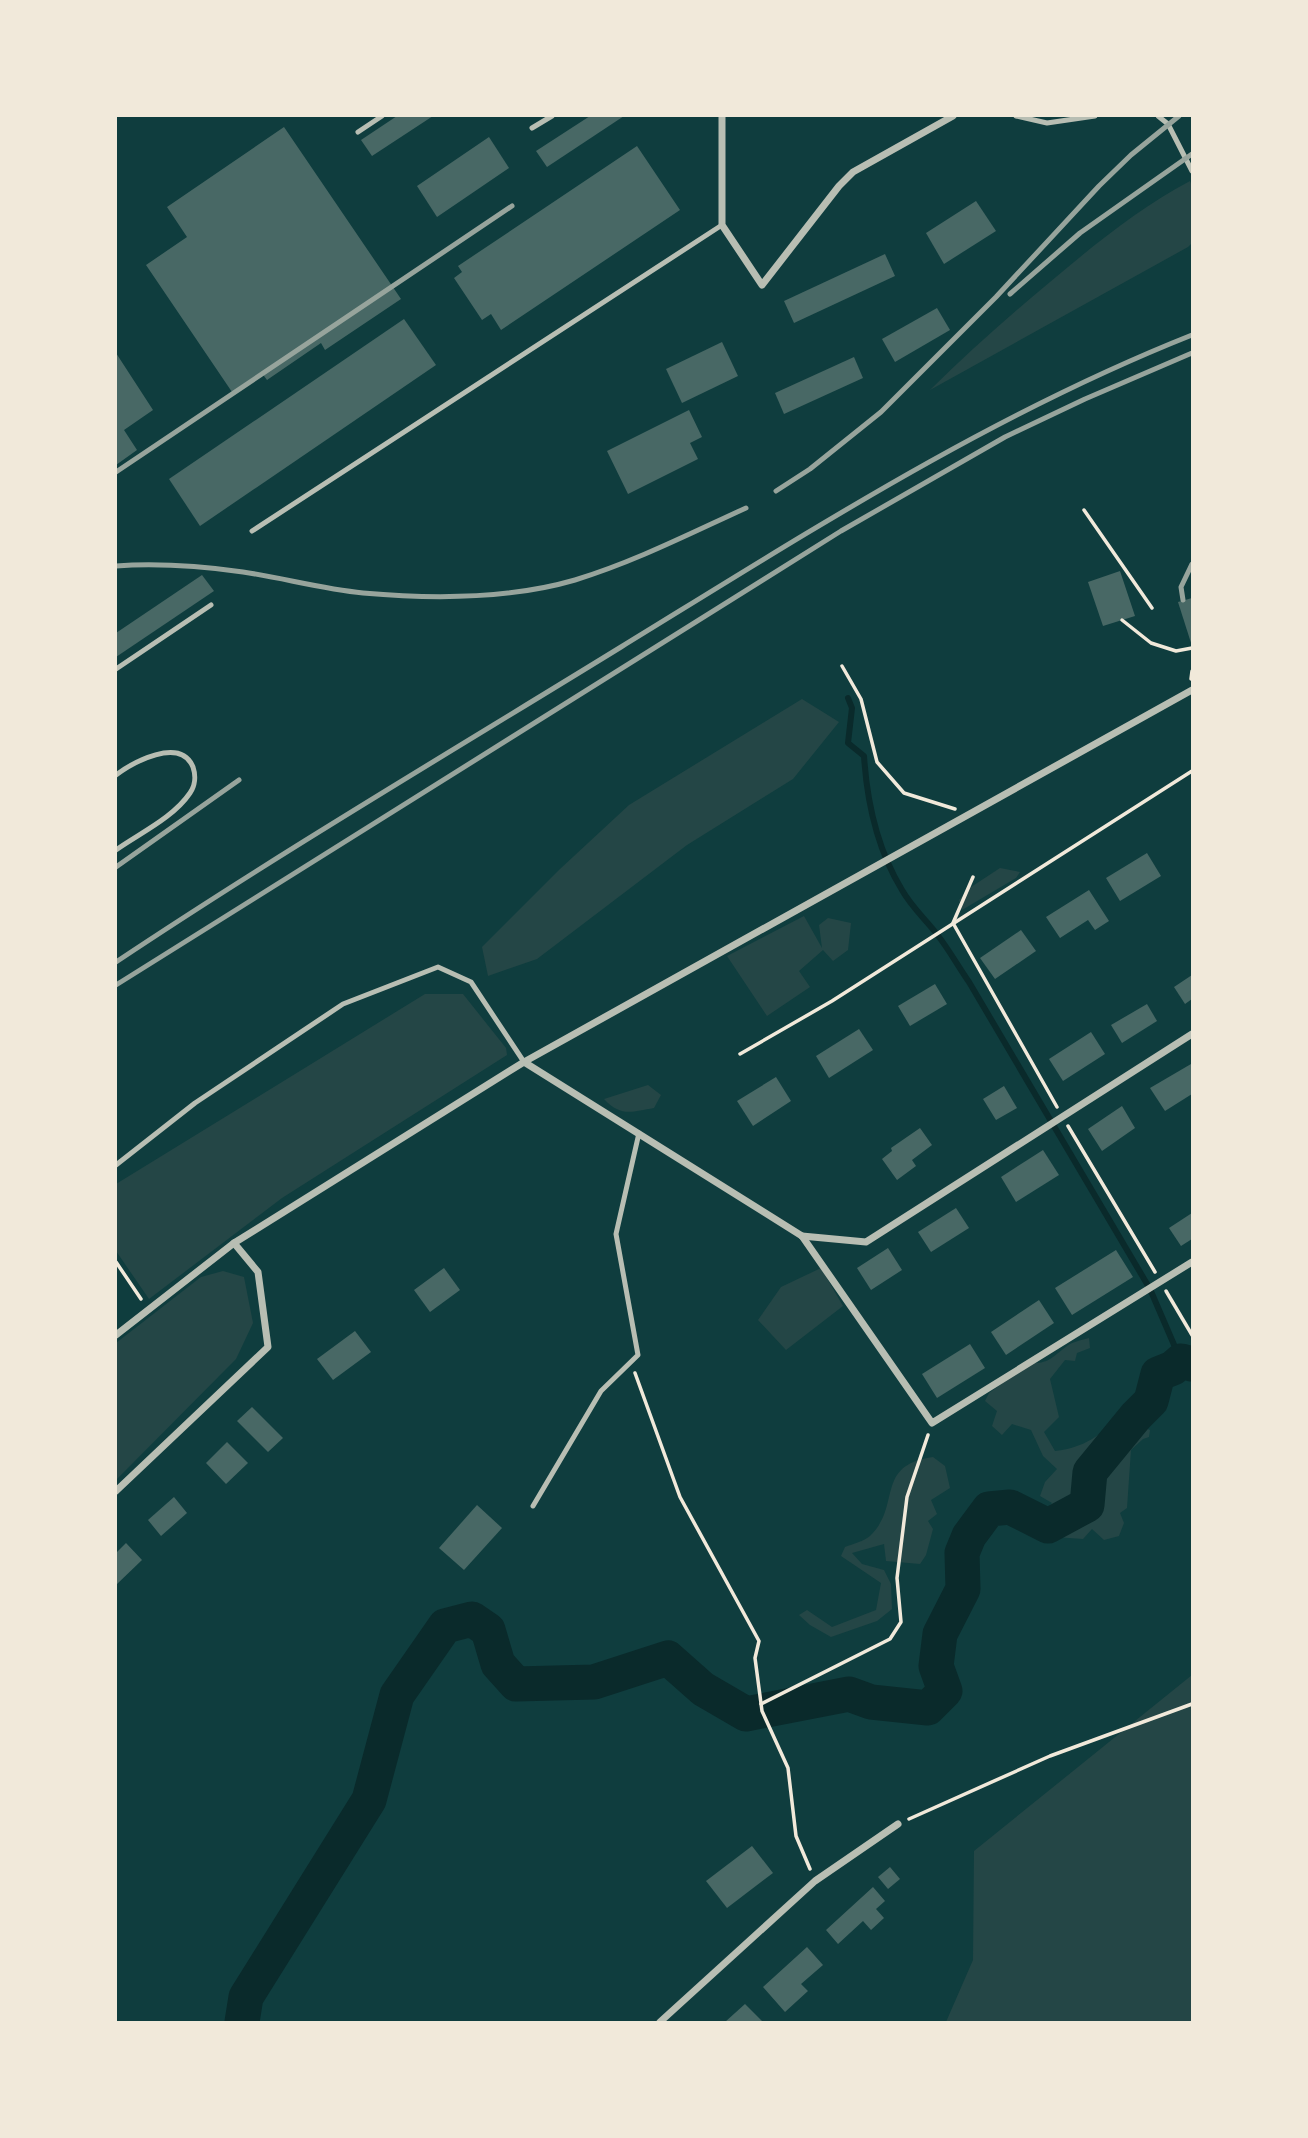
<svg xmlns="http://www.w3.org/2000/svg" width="1308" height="2138" font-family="'Source Sans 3',sans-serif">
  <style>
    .green { fill: #244646 }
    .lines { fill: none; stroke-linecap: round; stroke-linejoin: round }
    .stream { stroke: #0a2a2b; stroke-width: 6 }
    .river { stroke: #0a2a2b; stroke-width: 35 }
    .building { fill: #486865 }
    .path { stroke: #f1e9da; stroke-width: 3.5 }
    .service { stroke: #b8beb3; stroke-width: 5 }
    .minor { stroke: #b8beb3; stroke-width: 7 }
    .rail { stroke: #97a49c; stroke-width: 5 }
  </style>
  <rect width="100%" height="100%" fill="#0f3d3e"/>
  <g class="green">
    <path d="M1190 181 1192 186V243L1188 247 930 390C968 352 1009 316 1050 282 1094 245 1139 208 1190 181Z"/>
    <path d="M802 699 839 722 793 779 687 845 537 959 488 976 482 947 560 869 629 805Z"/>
    <path d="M1000 868 1020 872 1016 878 962 910 959 900 968 889Z"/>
    <path d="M804 916 822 948 819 925 828 918 851 923 848 950 833 961 823 950 799 971 810 987 767 1016 727 956Z"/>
    <path d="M425 994H463L506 1048 507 1055 282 1198 149 1299 116 1251V1184Z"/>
    <path d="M648 1085 661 1095 654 1108C631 1112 621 1117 604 1099Z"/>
    <path d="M821 1268 843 1306 786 1350 758 1320 781 1287Z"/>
    <path d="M223 1271 244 1277 253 1323 236 1359 116 1480V1343L201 1277Z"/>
    <path d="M1089 1338 1090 1348 1077 1353 1075 1361 1065 1360 1050 1379 1059 1417 1044 1432 1055 1451C1088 1447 1095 1435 1123 1420L1134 1427 1132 1438 1139 1433 1142 1427 1150 1430 1149 1437 1143 1439 1131 1450 1127 1508 1120 1513 1124 1523 1119 1536 1104 1540 1092 1529 1083 1539 1055 1537 1043 1530 1041 1515 1052 1503 1040 1496 1045 1482 1057 1469 1043 1456 1031 1430 1012 1424 1002 1435 992 1426 997 1411 985 1401 989 1393 1030 1363C1049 1364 1052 1357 1067 1346 1072 1342 1082 1340 1089 1338Z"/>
    <path d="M933 1457 945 1466 950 1488 931 1500 937 1514 928 1521 933 1529 926 1555 920 1564 886 1561 884 1544 852 1553 862 1564 884 1570 891 1584 892 1609 877 1621 831 1637 810 1625 799 1615 807 1610 832 1627 876 1610 881 1583 841 1556 845 1547C853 1544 864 1541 870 1536 902 1506 874 1465 933 1457Z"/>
    <path d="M1192 1675V2022H946L973 1960 974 1851Z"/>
  </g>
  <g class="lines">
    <path class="stream" d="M848 698 852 708 848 743 864 756C867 803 877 849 902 890 911 906 924 918 936 933 948 948 958 966 969 982L1150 1289 1181 1361"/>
    <path class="river" d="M242 2022 246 1997 369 1800 397 1695 445 1626 472 1619 488 1630 498 1664 516 1684 594 1682 668 1658 703 1689 746 1714 849 1694 871 1702 928 1708 945 1691 936 1666 940 1634 963 1589 962 1553 969 1536 989 1509 1010 1507 1048 1526 1087 1505 1090 1472 1136 1416 1151 1401 1158 1374 1173 1368 1181 1361 1192 1364"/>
  </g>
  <g class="building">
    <path d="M397 116H433L372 156 361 140Z"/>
    <path d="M590 116H624L547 167 536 151Z"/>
    <path d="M284 127 401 299 325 350 321 343 267 380 261 372 232 392 146 265 187 237 167 207Z"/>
    <path d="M489 137 509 168 437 217 417 186Z"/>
    <path d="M637 146 680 210 501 330 491 314 482 320 454 278 462 272 458 266Z"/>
    <path d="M976 201 996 231 944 264 926 233Z"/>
    <path d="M885 254 895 276 794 323 784 301Z"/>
    <path d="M937 308 950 330 895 362 882 339Z"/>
    <path d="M404 319 436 365 200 526 169 479Z"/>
    <path d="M722 342 738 376 682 403 666 369Z"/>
    <path d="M116 353 153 410 124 430 137 450 116 465Z"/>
    <path d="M854 357 863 378 784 414 775 393Z"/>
    <path d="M689 410 702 437 690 443 698 459 628 494 607 451Z"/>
    <path d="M1120 571 1135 616 1103 626 1088 582Z"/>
    <path d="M202 575 214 591 116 657V633Z"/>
    <path d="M1192 598V646L1178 602Z"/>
    <path d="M1147 853 1161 876 1120 901 1106 878Z"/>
    <path d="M1089 890 1109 921 1095 930 1088 920 1060 938 1046 917Z"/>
    <path d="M1021 930 1036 951 995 979 980 958Z"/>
    <path d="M1192 975V999L1185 1004 1174 987Z"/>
    <path d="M935 984 947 1004 910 1026 898 1006Z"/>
    <path d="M1147 1004 1157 1021 1122 1043 1111 1025Z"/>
    <path d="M859 1029 873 1050 829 1078 816 1056Z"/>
    <path d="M1091 1032 1105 1054 1063 1081 1049 1059Z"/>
    <path d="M1191 1064 1192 1094 1165 1111 1150 1088Z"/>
    <path d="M776 1077 791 1101 753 1126 737 1101Z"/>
    <path d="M1004 1086 1017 1108 996 1120 983 1099Z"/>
    <path d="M1122 1106 1135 1128 1102 1151 1088 1129Z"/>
    <path d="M920 1128 932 1145 912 1160 916 1166 897 1180 882 1159 892 1151 891 1148Z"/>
    <path d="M1043 1150 1059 1175 1016 1202 1001 1177Z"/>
    <path d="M956 1208 969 1228 931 1252 918 1232Z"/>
    <path d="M1192 1213V1239L1181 1246 1169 1228Z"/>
    <path d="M888 1248 902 1270 871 1290 857 1268Z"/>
    <path d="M1116 1250 1133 1277 1072 1315 1055 1288Z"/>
    <path d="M444 1268 460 1290 430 1312 414 1290Z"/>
    <path d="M1039 1300 1054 1323 1006 1355 991 1332Z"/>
    <path d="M355 1331 371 1352 333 1380 317 1359Z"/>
    <path d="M970 1344 985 1368 937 1398 922 1374Z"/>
    <path d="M252 1407 283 1438 268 1452 237 1421Z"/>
    <path d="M227 1442 248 1463 226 1484 206 1463Z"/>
    <path d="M174 1497 187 1513 161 1536 148 1520Z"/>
    <path d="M477 1505 502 1528 464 1570 439 1548Z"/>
    <path d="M126 1543 142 1560 116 1585V1553Z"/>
    <path d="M752 1846 773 1873 727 1908 706 1881Z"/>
    <path d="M890 1867 900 1879 888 1889 878 1877Z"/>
    <path d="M873 1887 885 1901 876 1909 884 1918 871 1930 863 1921 838 1944 826 1930Z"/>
    <path d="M807 1947 823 1965 801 1984 808 1991 785 2012 763 1987Z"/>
    <path d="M745 2004 763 2022H725Z"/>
  </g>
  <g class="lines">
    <g class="path">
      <path d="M1084 510 1152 608"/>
      <path d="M1122 620 1151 643 1176 651 1192 648"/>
      <path d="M842 666 861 699 877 762 904 793 955 809"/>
      <path d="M1191 679 1192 671"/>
      <path d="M973 877 953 923 1057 1107"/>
      <path d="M740 1054 832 1001 1192 771"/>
      <path d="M1068 1126 1155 1272"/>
      <path d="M116 1262 141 1299"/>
      <path d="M1166 1291 1192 1335"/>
      <path d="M635 1373 680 1497 759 1641 755 1658 762 1711 788 1768 796 1836 810 1869"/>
      <path d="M761 1704 890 1639 901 1622 897 1578 907 1497 928 1435"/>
      <path d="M909 1819 1050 1756 1192 1704"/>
    </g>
    <g class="service">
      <path d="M1016 116 1047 123 1095 116"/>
      <path d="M1158 116 1168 124 1192 171"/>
      <path d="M532 128 552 116"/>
      <path d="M358 132 382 116"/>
      <path d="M252 531 722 225"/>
      <path d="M116 669 211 605"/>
      <path d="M116 775C132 763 180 736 193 767 196 776 195 786 190 793 173 818 140 833 116 850"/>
      <path d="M116 1165 195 1103 343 1004 438 967 471 982 524 1062"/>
      <path d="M533 1506 601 1391 638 1355 616 1234 639 1133"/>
    </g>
    <g class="minor">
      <path d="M722 116V225L762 285 839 186 853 172 953 116"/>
      <path d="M524 1062 802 1236 932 1423 1192 1262"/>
      <path d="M802 1236 866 1242 1192 1034"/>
      <path d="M116 1335 234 1243"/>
      <path d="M116 1491 268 1347 258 1272 234 1243 524 1062 1192 690"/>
      <path d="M660 2022 815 1881 898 1824"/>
    </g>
    <g class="rail">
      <path d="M1010 294 1080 233 1192 154"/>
      <path d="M116 472 512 206"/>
      <path d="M776 491 810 469 881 412 996 297 1099 186 1131 155 1179 116"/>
      <path d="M116 566C158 563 200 566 243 572 283 578 323 589 363 593 430 599 510 599 575 580 634 562 689 534 746 508"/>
      <path d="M1183 600 1181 587 1192 564"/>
      <path d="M116 867 239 780"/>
      <path d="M116 962C281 852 452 751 621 647 807 533 988 416 1192 335"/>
      <path d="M116 985 841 531 1005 437 1085 399 1192 353"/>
    </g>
  </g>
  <rect width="1308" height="2138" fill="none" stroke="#f1e9da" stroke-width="234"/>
</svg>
